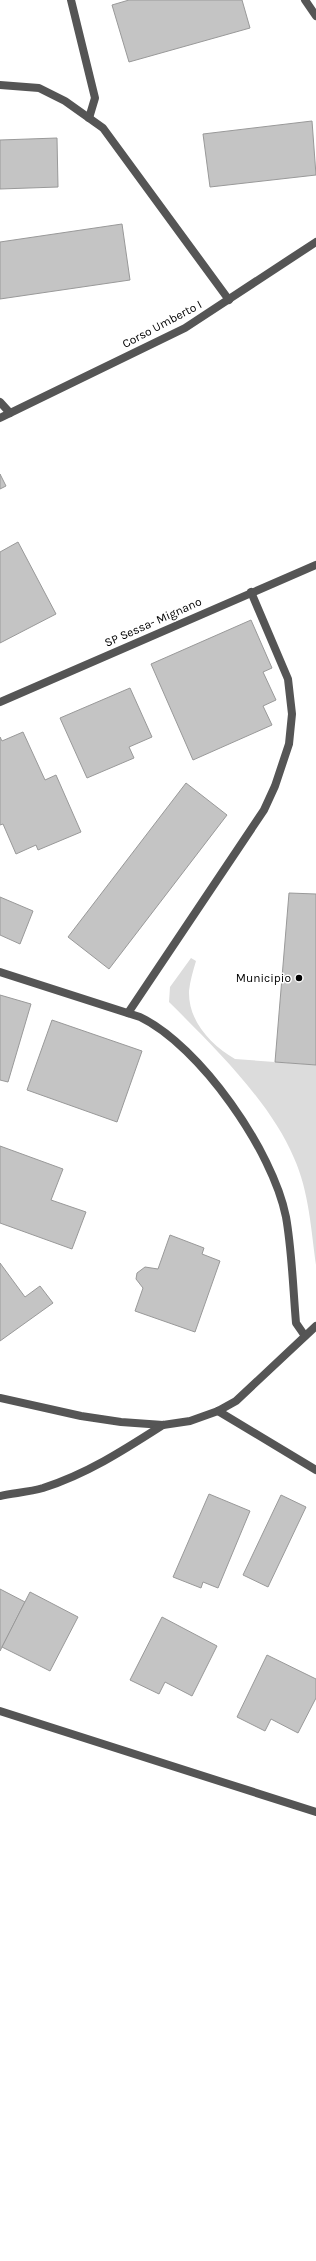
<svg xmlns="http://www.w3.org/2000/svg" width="316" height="2261" font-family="Karla,sans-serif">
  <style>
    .green { fill: #dcdcdc }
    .building { fill: #c4c4c4; stroke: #999 }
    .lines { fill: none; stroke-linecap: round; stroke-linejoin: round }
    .minor { stroke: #555; stroke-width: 8 }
    .tertiary { stroke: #555; stroke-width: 8 }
    .poi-dot { fill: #000; stroke: #fff; stroke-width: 1.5 }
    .labels { text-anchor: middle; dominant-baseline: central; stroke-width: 3; stroke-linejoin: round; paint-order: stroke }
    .street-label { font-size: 12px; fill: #000; stroke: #fff }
    .poi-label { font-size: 12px; fill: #000; stroke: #fff; text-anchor: end }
  </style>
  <rect width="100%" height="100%" fill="#fff"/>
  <path class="green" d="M191 958 196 961C193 971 190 981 189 991 188 1021 211 1045 235 1059L316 1065V1265C311 1230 309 1191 294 1158 270 1101 212 1045 169 1002L170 987Z"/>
  <g class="building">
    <path d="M129 0H242L250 28 129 62 112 5Z"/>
    <path d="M312 121 316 175 210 187 203 134Z"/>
    <path d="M57 138 58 187 0 189V140Z"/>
    <path d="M122 224 130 280 0 299V242Z"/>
    <path d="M0 474 6 486 0 489Z"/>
    <path d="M18 542 56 614 0 643V552Z"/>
    <path d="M251 620 272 668 263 672 276 700 263 706 272 725 193 760 151 664Z"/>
    <path d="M130 688 152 737 129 747 134 758 87 778 60 718Z"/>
    <path d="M23 732 45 780 56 775 81 832 38 850 36 845 16 854 3 824 0 825V737L2 741Z"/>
    <path d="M186 783 227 815 109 969 68 937Z"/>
    <path d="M289 893 316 894V1065L275 1062Z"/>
    <path d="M0 897 33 911 20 944 0 935Z"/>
    <path d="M0 995 31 1004 8 1082 0 1080Z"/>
    <path d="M52 1020 142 1051 117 1122 27 1090Z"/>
    <path d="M0 1146 63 1169 51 1200 86 1212 72 1249 0 1223Z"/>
    <path d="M170 1235 204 1248 202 1254 220 1261 195 1332 135 1311 143 1288 136 1279 137 1273 145 1267 158 1269Z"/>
    <path d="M0 1263 25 1297 40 1286 53 1303 0 1341Z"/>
    <path d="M209 1494 250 1511 218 1588 203 1582 201 1588 173 1577Z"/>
    <path d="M281 1495 306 1507 268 1587 243 1575Z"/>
    <path d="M0 1589 25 1602 0 1651Z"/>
    <path d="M30 1592 78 1617 50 1671 2 1647Z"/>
    <path d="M162 1617 217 1646 192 1696 165 1682 159 1694 130 1680Z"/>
    <path d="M267 1655 316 1679V1698L298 1733 271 1719 265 1731 237 1717Z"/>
  </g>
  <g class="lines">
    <g class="minor">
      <path d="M71 0 95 98 89 118"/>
      <path d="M305 0 316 16"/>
      <path d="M0 85 39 88 65 101 103 128 229 300"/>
      <path d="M0 402 10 413"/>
      <path d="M0 418 185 328 316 242"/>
      <path d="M0 972 140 1017C200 1046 273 1151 286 1217 292 1251 293 1288 296 1323L305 1336"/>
      <path d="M128 1013 264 810 275 786 289 744 292 714 288 679 251 592"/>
      <path d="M0 1398 81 1416 121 1422 163 1425 190 1421 218 1411 236 1401 316 1326"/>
      <path d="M218 1411 316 1470"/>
      <path d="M0 1496C14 1493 29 1492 43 1488 87 1474 124 1450 163 1425"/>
      <path d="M0 1711 316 1812"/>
    </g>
    <path class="tertiary" d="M0 702 316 565"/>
  </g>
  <circle class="poi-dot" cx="299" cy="978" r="4"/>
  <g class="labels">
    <g class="street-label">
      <text transform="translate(162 324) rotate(-28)">Corso Umberto I</text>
      <text transform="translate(153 622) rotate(-24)">SP Sessa- Mignano</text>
    </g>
    <g class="poi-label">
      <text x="291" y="978">Municipio</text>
    </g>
  </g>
</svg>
